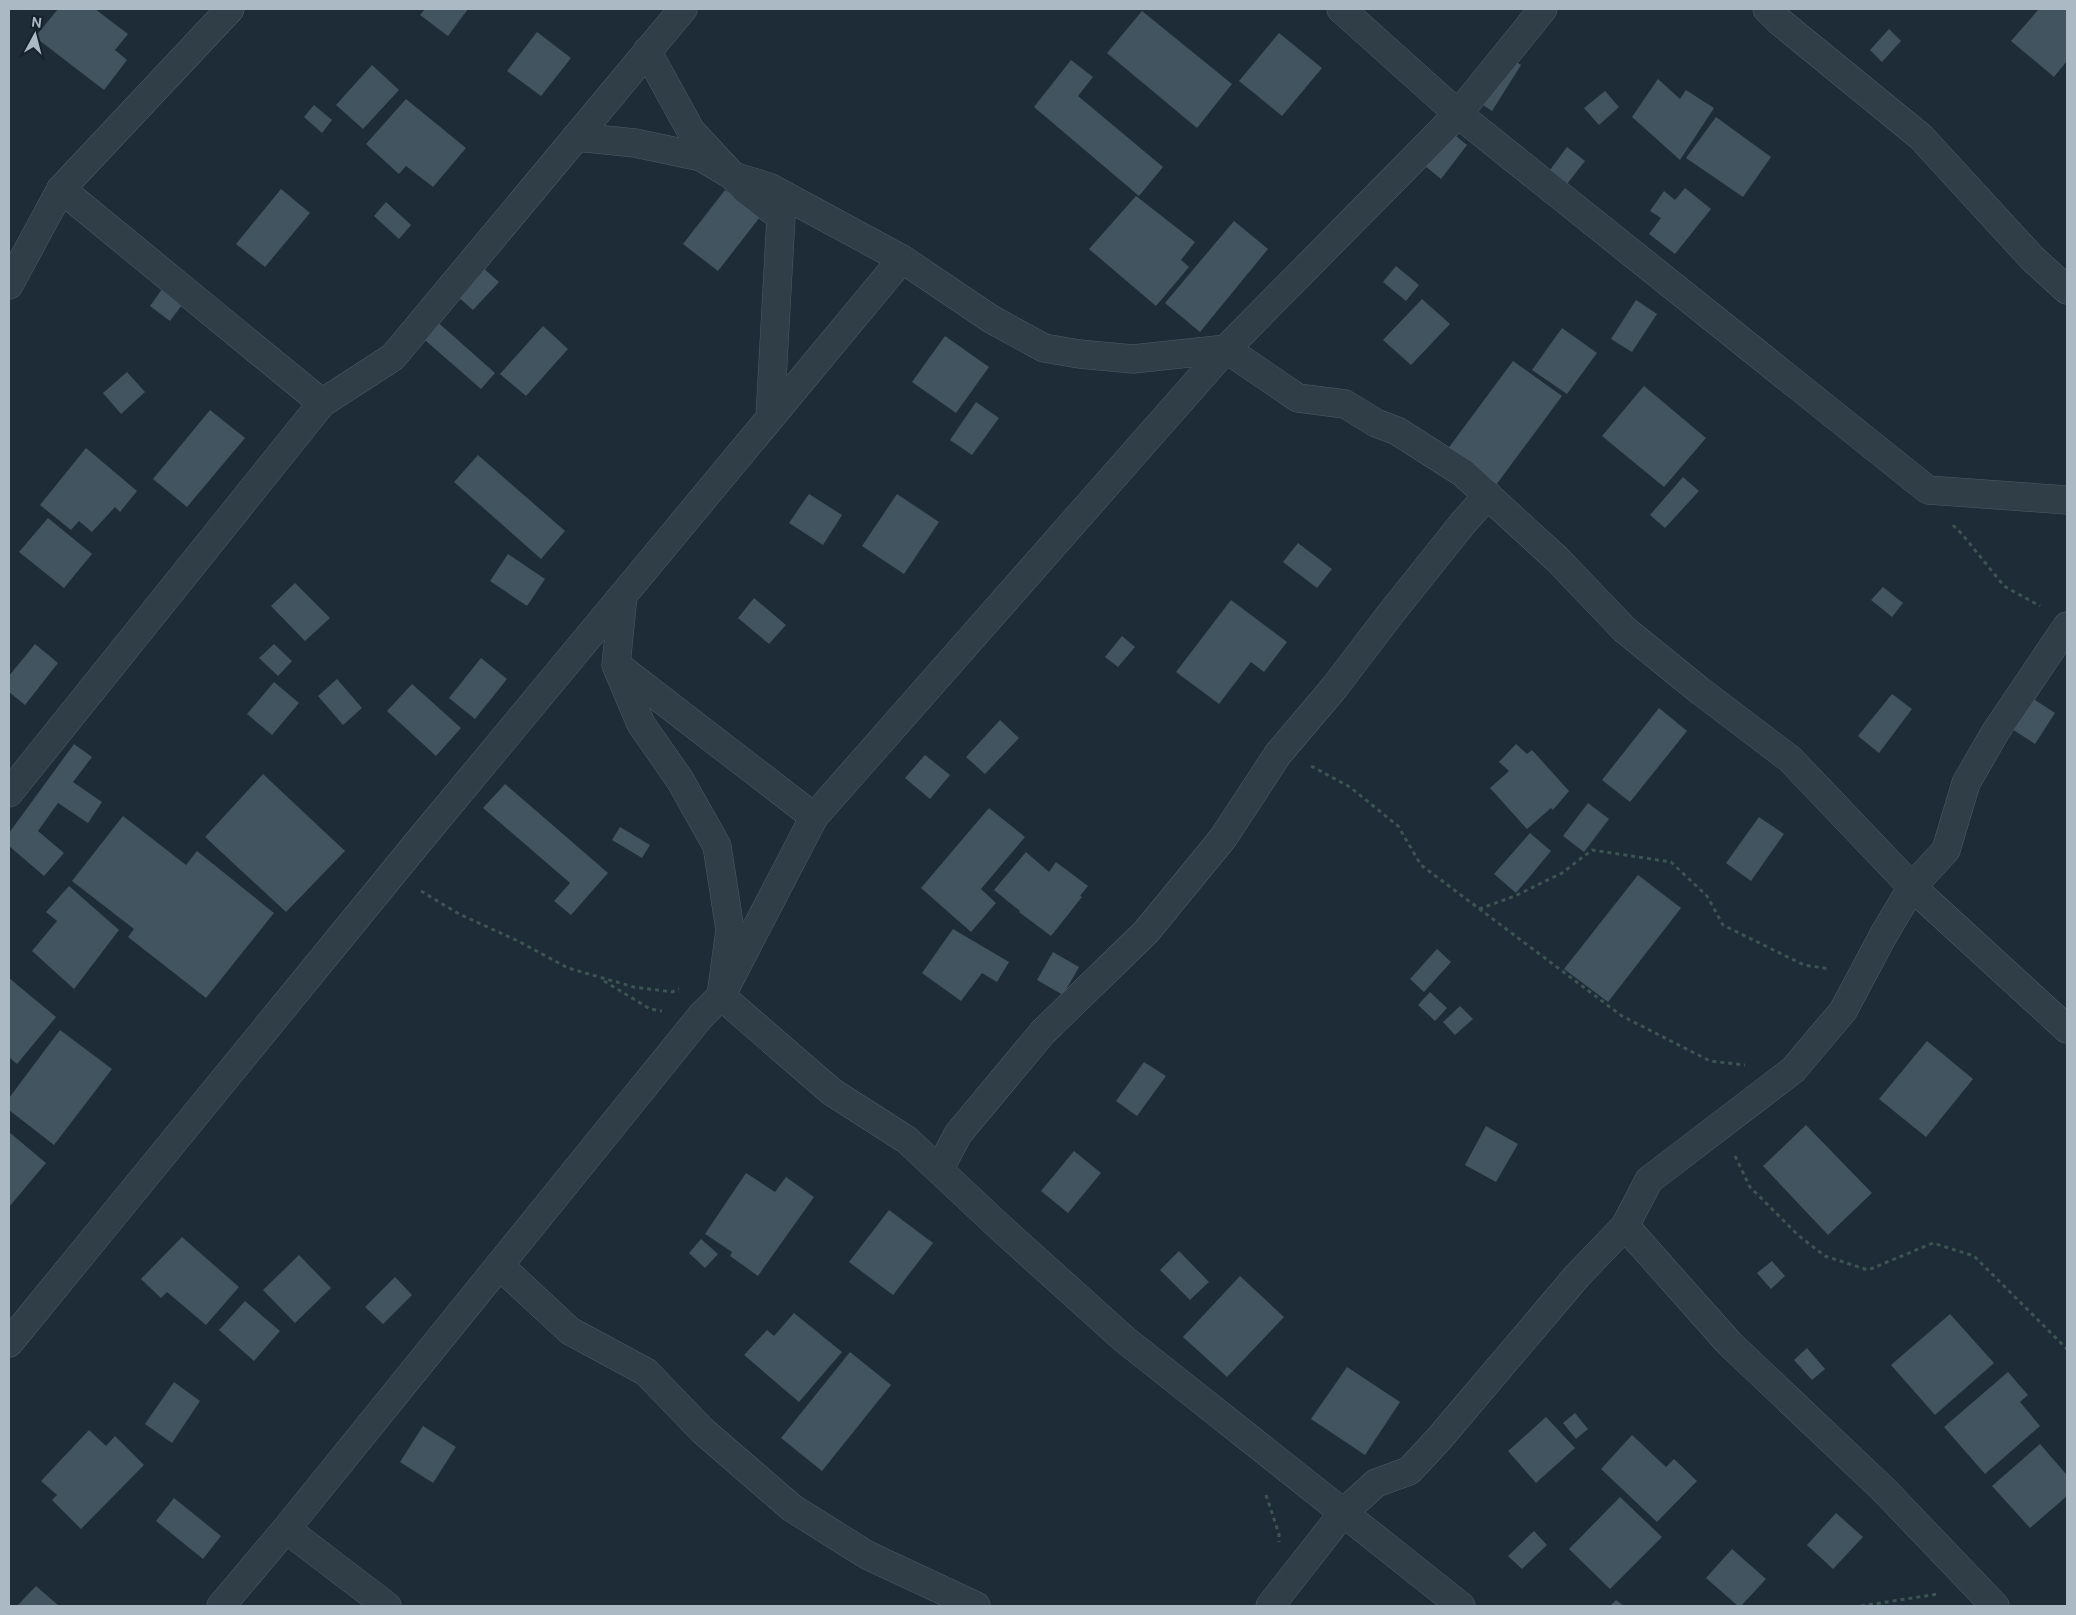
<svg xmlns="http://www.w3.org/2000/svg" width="2076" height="1615" font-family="'DM Sans',sans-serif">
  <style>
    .building { fill: #425460 }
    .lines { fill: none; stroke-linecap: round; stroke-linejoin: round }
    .minor-casing { stroke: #4e5b65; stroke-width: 29 }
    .path { stroke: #3c5452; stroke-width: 3; stroke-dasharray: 4 4; stroke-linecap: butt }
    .minor { stroke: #303e47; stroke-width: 28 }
  </style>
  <rect width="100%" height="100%" fill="#1d2c36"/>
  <g class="building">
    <path d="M58 9H95L128 34 115 50 127 60 104 90 35 37Z"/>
    <path d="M425 9H468L448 36 420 15Z"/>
    <path d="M2039 9H2067V61L2054 77 2011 41Z"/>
    <path d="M1142 11 1232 84 1197 128 1107 53Z"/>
    <path d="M1889 29 1901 41 1882 62 1870 50Z"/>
    <path d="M537 32 571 58 541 96 507 71Z"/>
    <path d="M1279 33 1322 68 1282 116 1239 81Z"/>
    <path d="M1501 52 1521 65 1492 111 1471 97Z"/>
    <path d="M1071 60 1093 77 1078 96 1163 167 1139 196 1034 107Z"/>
    <path d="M372 65 399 90 363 129 336 105Z"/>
    <path d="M1658 79 1680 99 1686 90 1714 108 1680 160 1632 117Z"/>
    <path d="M1605 91 1619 107 1599 125 1584 108Z"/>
    <path d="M406 99 466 148 433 187 406 166 399 174 366 144Z"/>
    <path d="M314 105 332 120 322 133 304 117Z"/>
    <path d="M1716 117 1771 157 1743 197 1686 158Z"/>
    <path d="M1445 127 1467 145 1441 179 1419 161Z"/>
    <path d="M1567 147 1585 161 1559 194 1542 181Z"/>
    <path d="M1685 188 1711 209 1675 254 1649 234 1661 218 1650 211 1664 191 1675 200Z"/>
    <path d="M281 189 310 213 265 267 236 244Z"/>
    <path d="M725 190 760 217 718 271 683 244Z"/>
    <path d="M1136 196 1195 242 1181 260 1189 267 1156 306 1089 249Z"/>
    <path d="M386 202 411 225 399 239 374 216Z"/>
    <path d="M1234 221 1268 249 1200 332 1165 303Z"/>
    <path d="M1396 266 1419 285 1406 301 1383 282Z"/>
    <path d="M482 267 499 282 473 310 457 296Z"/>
    <path d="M170 278 191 293 170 321 150 306Z"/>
    <path d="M1422 299 1450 324 1411 365 1383 340Z"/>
    <path d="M1636 300 1657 314 1632 352 1611 339Z"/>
    <path d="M433 318 495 373 481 389 418 334Z"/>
    <path d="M543 326 568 349 526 396 500 374Z"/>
    <path d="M1562 328 1597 353 1567 394 1532 370Z"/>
    <path d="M945 336 989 367 956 413 912 382Z"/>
    <path d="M1513 361 1562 396 1496 485 1447 450Z"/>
    <path d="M127 372 145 392 121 414 103 393Z"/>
    <path d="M1644 386 1706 438 1664 487 1602 436Z"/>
    <path d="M976 402 999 418 972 455 950 440Z"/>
    <path d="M210 410 245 438 187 507 153 479Z"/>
    <path d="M86 448 137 491 120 512 115 507 92 532 79 521 71 530 40 505Z"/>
    <path d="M478 455 565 531 541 559 454 482Z"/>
    <path d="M1683 477 1699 491 1665 528 1650 515Z"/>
    <path d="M809 494 842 515 823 545 789 523Z"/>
    <path d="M897 494 939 522 904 574 862 546Z"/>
    <path d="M48 518 92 554 64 588 19 552Z"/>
    <path d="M1298 543 1332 569 1317 588 1283 562Z"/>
    <path d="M508 554 545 579 527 606 490 581Z"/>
    <path d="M295 583 330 618 305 641 271 606Z"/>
    <path d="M1883 587 1903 603 1892 617 1871 600Z"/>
    <path d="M754 598 786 625 769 644 738 618Z"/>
    <path d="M1231 600 1287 642 1264 672 1251 662 1219 704 1176 672Z"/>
    <path d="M1122 636 1135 647 1118 667 1105 657Z"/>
    <path d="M35 644 58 663 25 705 9 692V676Z"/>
    <path d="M274 644 292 661 278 676 259 658Z"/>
    <path d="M481 658 507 679 475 719 449 698Z"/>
    <path d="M337 679 362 708 343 725 318 696Z"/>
    <path d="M274 682 299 703 272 735 247 714Z"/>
    <path d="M412 684 461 728 436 756 387 711Z"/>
    <path d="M1892 694 1912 709 1879 753 1858 736Z"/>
    <path d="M2032 698 2055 713 2035 744 2012 729Z"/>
    <path d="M1659 708 1687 731 1630 802 1602 780Z"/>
    <path d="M1000 720 1019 738 985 774 966 757Z"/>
    <path d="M74 744 92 757 73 782 102 802 88 823 58 803 38 831 64 853 44 876 9 846V833Z"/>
    <path d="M1516 744 1527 754 1532 750 1569 791 1553 810 1551 808 1527 829 1490 788 1509 771 1499 762Z"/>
    <path d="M925 755 950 775 930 799 905 778Z"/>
    <path d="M263 774 345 851 286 912 205 837Z"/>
    <path d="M505 784 608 873 571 915 554 901 570 883 483 808Z"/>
    <path d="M1588 803 1609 819 1584 852 1563 836Z"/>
    <path d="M989 808 1025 837 981 889 996 903 971 932 921 888Z"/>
    <path d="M123 816 186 865 197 851 274 913 206 998 128 937 134 929 72 881Z"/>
    <path d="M1759 817 1784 834 1751 881 1726 863Z"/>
    <path d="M620 827 650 845 642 858 612 840Z"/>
    <path d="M1530 833 1551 851 1516 893 1494 874Z"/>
    <path d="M1026 852 1049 872 1056 862 1088 886 1080 896 1082 897 1051 936 1019 912 1020 911 994 890Z"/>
    <path d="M1638 875 1681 908 1608 1002 1564 969Z"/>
    <path d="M69 886 119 930 74 989 32 951 57 921 46 912Z"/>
    <path d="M953 929 1009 962 997 982 982 973 961 1001 922 973Z"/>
    <path d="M1437 949 1451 962 1424 992 1410 979Z"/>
    <path d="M1053 952 1079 967 1063 995 1037 980Z"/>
    <path d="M9 978 56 1017 17 1064 9 1057Z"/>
    <path d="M1430 992 1447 1008 1435 1021 1418 1005Z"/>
    <path d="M1460 1006 1473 1019 1455 1035 1443 1022Z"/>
    <path d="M60 1030 112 1069 54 1145 9 1110V1098Z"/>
    <path d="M1927 1041 1973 1079 1926 1137 1879 1099Z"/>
    <path d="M1144 1062 1166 1076 1137 1116 1116 1101Z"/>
    <path d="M1806 1125 1872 1193 1828 1235 1763 1166Z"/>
    <path d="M1486 1126 1518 1144 1496 1182 1465 1165Z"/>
    <path d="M9 1132 46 1163 9 1207Z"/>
    <path d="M1074 1151 1101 1173 1068 1213 1041 1191Z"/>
    <path d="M746 1173 775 1192 786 1177 814 1197 758 1276 730 1256 732 1252 705 1234Z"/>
    <path d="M889 1210 933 1243 893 1295 849 1262Z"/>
    <path d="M182 1237 239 1287 206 1325 167 1292 161 1298 141 1279Z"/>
    <path d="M701 1239 718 1254 705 1268 689 1253Z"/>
    <path d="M1179 1251 1209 1282 1190 1300 1160 1270Z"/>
    <path d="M299 1255 331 1288 295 1323 263 1290Z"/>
    <path d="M1772 1261 1785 1276 1771 1289 1757 1273Z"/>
    <path d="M1240 1276 1284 1317 1227 1377 1183 1337Z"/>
    <path d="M395 1277 412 1295 383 1324 365 1307Z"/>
    <path d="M245 1301 280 1331 254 1361 219 1330Z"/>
    <path d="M794 1313 842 1352 799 1402 744 1355 767 1330 774 1336Z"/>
    <path d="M1950 1314 1994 1363 1935 1415 1891 1365Z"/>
    <path d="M1807 1348 1825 1369 1812 1380 1794 1360Z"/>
    <path d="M850 1352 891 1385 822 1471 781 1438Z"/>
    <path d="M1347 1367 1400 1402 1365 1455 1311 1419Z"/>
    <path d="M2008 1372 2028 1395 2020 1402 2040 1426 1985 1474 1944 1427Z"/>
    <path d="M174 1382 200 1401 172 1443 145 1424Z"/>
    <path d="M1575 1413 1588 1429 1576 1439 1563 1423Z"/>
    <path d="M1546 1417 1575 1448 1536 1483 1508 1451Z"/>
    <path d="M423 1426 456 1447 433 1483 400 1462Z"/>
    <path d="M89 1430 106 1446 115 1436 144 1465 81 1529 52 1500 57 1495 41 1481Z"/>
    <path d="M1632 1435 1666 1467 1674 1459 1697 1481 1657 1522 1601 1469Z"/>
    <path d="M2040 1444 2067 1475V1496L2030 1528 1992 1486Z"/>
    <path d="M1620 1497 1662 1537 1610 1589 1569 1549Z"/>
    <path d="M174 1498 221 1536 203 1559 156 1521Z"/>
    <path d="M1836 1513 1863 1537 1833 1569 1807 1545Z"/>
    <path d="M1534 1531 1547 1545 1522 1569 1508 1556Z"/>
    <path d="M1732 1549 1766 1579 1741 1606H1738L1706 1578Z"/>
    <path d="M36 1586 59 1606H17Z"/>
    <path d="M1616 1600 1624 1606H1610Z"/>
  </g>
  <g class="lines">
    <g class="minor-casing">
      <g id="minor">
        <path d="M1341 9 1458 114 1928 490 2067 500"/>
        <path d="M1767 9 1779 21 1921 137 2032 258 2067 290"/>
        <path d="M647 51 691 131 745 189 781 217 770 417"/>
        <path d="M576 137 635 143 701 157 733 176 769 187 902 259 991 319 1044 348 1079 354 1133 359 1226 349 1298 398 1345 404 1376 423 1397 431 1463 473 1557 559 1625 630 1699 690 1790 759 1912 887 2067 1029"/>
        <path d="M61 189 322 403"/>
        <path d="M9 285 61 189 230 9"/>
        <path d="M623 596 616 665 641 724 680 780 717 846 730 930 721 996 832 1092 907 1140 1003 1230 1124 1339 1461 1606"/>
        <path d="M618 666 814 817"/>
        <path d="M9 793 322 403 393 357 683 9"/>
        <path d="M939 1170 958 1134 1043 1032 1146 932 1223 838 1278 754 1334 688 1388 617 1463 523 1488 495"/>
        <path d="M1625 1226 1729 1343 1884 1490 1995 1606"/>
        <path d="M499 1265 570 1331 646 1372 703 1431 792 1508 867 1555 976 1606"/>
        <path d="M9 1343 419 841 902 259"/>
        <path d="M286 1529 387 1606"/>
        <path d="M221 1606 286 1529 701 1016 721 996 814 817 1226 349 1458 114 1543 9"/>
        <path d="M1270 1606 1343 1513 1376 1483 1409 1471 1438 1440 1577 1276 1625 1226 1649 1180 1793 1070 1843 1011 1884 934 1912 887 1946 850 1966 783 1996 731 2067 626"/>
      </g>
    </g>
    <g class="path">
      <path d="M1953 525 1962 534 2004 586 2040 606"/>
      <path d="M1311 766 1350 787 1398 826 1421 865 1622 1016 1710 1061 1745 1065"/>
      <path d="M421 891 459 914 518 941 568 968 634 987 672 992 679 989"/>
      <path d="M1479 909 1515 896 1562 873 1592 850 1671 862 1707 896 1723 925 1804 965 1830 969"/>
      <path d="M604 981 650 1009 662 1011"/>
      <path d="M1735 1156 1750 1187 1799 1236 1825 1256 1868 1270 1933 1243 1974 1256 2067 1349"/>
      <path d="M1266 1495 1279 1534V1542"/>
      <path d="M1861 1606 1938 1594"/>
    </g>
    <use href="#minor" class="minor"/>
  </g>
  <rect width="2076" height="1615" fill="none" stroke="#aab9c4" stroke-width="20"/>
  <g transform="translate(35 35) rotate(7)" stroke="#16222b" stroke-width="4" paint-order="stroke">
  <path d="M0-4L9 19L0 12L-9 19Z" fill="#aab9c4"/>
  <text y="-8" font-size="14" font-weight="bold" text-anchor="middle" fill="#aab9c4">N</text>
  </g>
</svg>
